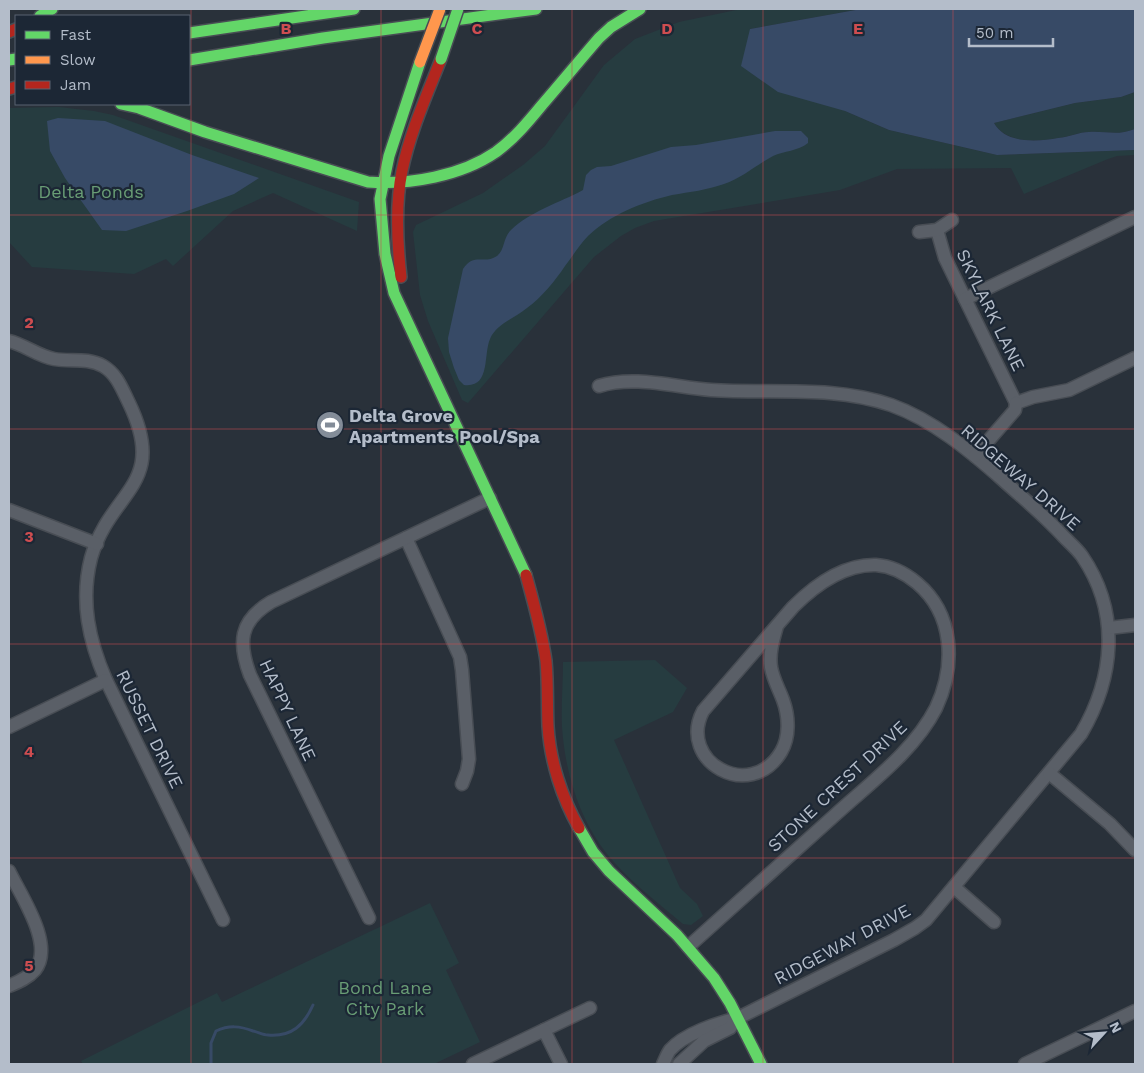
<svg xmlns="http://www.w3.org/2000/svg" width="1144" height="1073" font-family="'Work Sans',sans-serif">
  <style>
    .green { fill: #263c40 }
    .water { fill: #374a66 }
    .lines { fill: none; stroke-linecap: round; stroke-linejoin: round }
    .stream { stroke: #374a66; stroke-width: 3 }
    .street-casing { stroke: #484d54; stroke-width: 15 }
    .fast-casing { stroke: #484d54; stroke-width: 14 }
    .jam-casing { stroke: #484d54; stroke-width: 14 }
    .street { stroke: #5a5f67; stroke-width: 12 }
    .fast { stroke: #63d668; stroke-width: 11 }
    .jam { stroke: #b3261e; stroke-width: 11 }
    .fast-bridge-casing { stroke: #484d54; stroke-width: 14; stroke-linecap: butt }
    .slow-bridge-casing { stroke: #484d54; stroke-width: 14; stroke-linecap: butt }
    .fast-bridge { stroke: #63d668; stroke-width: 11 }
    .slow-bridge { stroke: #ff974d; stroke-width: 11 }
    .grid { fill: none; stroke: #ce4d50; stroke-width: 1; stroke-opacity: 0.55 }
    .labels { text-anchor: middle; dominant-baseline: central; stroke-width: 4.5; stroke-linejoin: round; paint-order: stroke }
    .park-label { font-size: 18px; fill: #699d75; stroke: #1c2735 }
    .street-label { font-size: 18px; fill: #b4bdca; stroke: #1c2735 }
    .poi-label { font-size: 18px; font-weight: bold; fill: #b4bdca; stroke: #1c2735; text-anchor: start }
    .grid-label { font-size: 16px; text-anchor: middle; font-weight: bold; fill: #ce4d50; stroke: #1c2735; stroke-width: 4.5; stroke-linejoin: round; paint-order: stroke }
  </style>
  <rect width="100%" height="100%" fill="#29313a"/>
  <g class="green">
    <path d="M741 9H861L750 29 845 111 889 130 997 155 1135 150V155L1117 156 1108 159 1024 194 1011 168 897 169 840 190 654 221 635 228 621 236 594 257 468 403 462 400 428 321 420 295 413 232 416 225 483 193 523 165 545 146 604 65 635 39 679 22Z"/>
    <path d="M1135 92V129C1117 136 1107 131 1089 132 1079 132 1068 137 1058 138 1037 142 1007 144 994 123L1075 103 1121 97Z"/>
    <path d="M59 107 94 111 113 115 359 202 357 231 273 193 233 211 173 266 166 259 134 274 32 267 9 242V108Z"/>
    <path d="M655 660 687 688 673 712 614 740 680 888 697 904 703 916 691 925 683 924C657 902 628 880 607 854 579 819 565 772 562 727 561 706 563 684 563 662Z"/>
    <path d="M430 903 459 963 446 970 480 1042 434 1064H83L81 1061 217 993 222 1002Z"/>
  </g>
  <g class="water">
    <path d="M861 9H1135V92L1121 97 1075 103 994 123C1006 144 1037 142 1058 138 1069 137 1079 132 1089 132 1107 131 1117 136 1135 129V150L997 155 889 130 845 111 778 92 741 66 750 29Z"/>
    <path d="M58 118 105 121 192 155 259 178 234 194 187 211 126 231 102 230 65 178 50 151 47 121Z"/>
    <path d="M775 131H801L808 138V143C798 151 784 151 773 156 756 165 742 178 724 184 707 190 690 192 672 195 642 202 610 215 588 236 579 245 573 256 565 266 555 281 542 297 527 308 515 318 496 324 490 339 483 355 491 388 464 385L459 380 454 368 449 352 448 338 463 269C474 252 484 265 497 256 505 250 503 237 511 230 531 211 559 203 583 190L586 175 591 170 597 167 611 166 671 147 696 145Z"/>
  </g>
  <g class="lines">
    <path class="stream" d="M211 1064V1043L216 1031C229 1025 240 1026 253 1031 258 1032 263 1035 268 1035 292 1037 304 1025 313 1005"/>
    <g class="street-casing">
      <g id="street">
        <path d="M937 230 945 258 1016 403"/>
        <path d="M919 232 937 230 952 220"/>
        <path d="M965 299 1135 217"/>
        <path d="M9 341C25 345 38 356 54 359 71 362 87 357 103 366 117 374 122 389 129 403 169 486 110 490 91 558 80 601 89 641 106 680L223 920"/>
        <path d="M599 386C634 375 674 387 711 390 771 394 833 385 891 405 933 420 970 451 1003 480 1024 499 1045 516 1064 537 1070 543 1077 549 1082 556 1121 613 1114 678 1081 734L926 920 915 928 894 940 738 1018C717 1023 684 1034 670 1050 667 1054 665 1060 663 1064"/>
        <path d="M1016 403 1033 397 1069 390 1135 358"/>
        <path d="M975 456 1015 410 1016 403"/>
        <path d="M9 510 97 544"/>
        <path d="M406 538 460 657 462 670 469 759 467 771 462 784"/>
        <path d="M1109 628 1135 625"/>
        <path d="M9 727 106 680"/>
        <path d="M1049 773 1110 824 1135 850"/>
        <path d="M9 871C21 896 55 945 35 970 28 978 18 982 9 986"/>
        <path d="M954 887 994 922"/>
        <path d="M369 918 250 675C238 643 239 621 271 602L490 498"/>
        <path d="M688 947C737 903 786 859 835 815 870 783 914 751 936 708 956 665 954 614 917 583 905 573 891 566 876 565 844 564 814 586 793 607L703 711C677 761 750 803 781 752 790 737 789 716 783 700 779 689 773 679 771 667 769 653 773 640 777 626"/>
        <path d="M544 1030 590 1008"/>
        <path d="M473 1064 544 1030 561 1064"/>
        <path d="M679 1064 704 1041 730 1028 738 1018"/>
        <path d="M1025 1064 1135 1011"/>
      </g>
    </g>
    <g class="fast-casing">
      <g id="fast">
        <path d="M40 16 52 9"/>
        <path d="M189 33 354 9"/>
        <path d="M9 60 16 59"/>
        <path d="M189 60 323 38 536 9"/>
        <path d="M420 62 389 156 380 199 385 254 394 293 526 575"/>
        <path d="M121 104 139 108 205 132 368 182C410 185 461 176 496 152 514 139 528 122 542 105 561 83 580 60 599 38L611 27 640 9"/>
        <path d="M579 828 593 852 609 871 677 935 714 978 730 1003 761 1064"/>
      </g>
    </g>
    <g class="jam-casing">
      <g id="jam">
        <path d="M9 32 16 29"/>
        <path d="M9 89 16 87"/>
        <path d="M401 277C397 242 395 206 402 171 410 132 427 95 441 59"/>
        <path d="M526 575C534 604 542 632 546 661 548 682 547 704 548 726 550 761 562 798 579 828"/>
      </g>
    </g>
    <use href="#street" class="street"/>
    <use href="#fast" class="fast"/>
    <use href="#jam" class="jam"/>
    <g class="fast-bridge-casing">
      <path id="fast-bridge" d="M441 59 458 9"/>
    </g>
    <g class="slow-bridge-casing">
      <path id="slow-bridge" d="M420 62 440 9"/>
    </g>
    <use href="#fast-bridge" class="fast-bridge"/>
    <use href="#slow-bridge" class="slow-bridge"/>
  </g>
  <path class="grid" d="M191 9V1064M381 9V1064M572 9V1064M763 9V1064M953 9V1064M9 215H1135M9 429H1135M9 644H1135M9 858H1135"/>
  <defs>
    <g id="stadium-disc" transform="scale(1.4375)"><circle r="9.5" fill="#838c98" stroke="#1c2735"/><path d="M0-5a6.5 5 0 1 0 0 10a6.5 5 0 1 0 0-10ZM-3.5-1.8h7v3.6h-7Z" fill="#fff"/></g>
  </defs>
  <g fill-rule="evenodd">
    <use href="#stadium-disc" x="330" y="425"/>
  </g>
  <g class="labels">
    <g class="park-label">
      <text x="91" y="191">Delta Ponds</text>
      <text x="385" y="987">Bond Lane<tspan x="385" dy="21">City Park</tspan></text>
    </g>
    <g class="street-label">
      <text transform="translate(991 310) rotate(64)">SKYLARK LANE</text>
      <text transform="translate(1021 477) rotate(41)">RIDGEWAY DRIVE</text>
      <text transform="translate(288 710) rotate(65)">HAPPY LANE</text>
      <text transform="translate(150 729) rotate(64)">RUSSET DRIVE</text>
      <text transform="translate(837 786) rotate(-43)">STONE CREST DRIVE</text>
      <text transform="translate(842 944) rotate(-28)">RIDGEWAY DRIVE</text>
    </g>
    <g class="poi-label">
      <text x="349" y="415">Delta Grove<tspan x="349" dy="21">Apartments Pool/Spa</tspan></text>
    </g>
  </g>
  <g class="grid-label">
    <text x="286" y="34">B</text>
    <text x="477" y="34">C</text>
    <text x="667" y="34">D</text>
    <text x="858" y="34">E</text>
    <text x="29" y="328">2</text>
    <text x="29" y="542">3</text>
    <text x="29" y="757">4</text>
    <text x="29" y="971">5</text>
  </g>
  <rect width="1144" height="1073" fill="none" stroke="#b4bdca" stroke-width="20"/>
  <rect x="15" y="15" width="175" height="90" fill="#1c2735" stroke="#596371"/>
  <rect x="25" y="31" width="25" height="8" fill="#63d668" stroke="#596371"/>
  <text x="60" y="40" font-size="15" fill="#b4bdca">Fast</text>
  <rect x="25" y="56" width="25" height="8" fill="#ff974d" stroke="#596371"/>
  <text x="60" y="65" font-size="15" fill="#b4bdca">Slow</text>
  <rect x="25" y="81" width="25" height="8" fill="#b3261e" stroke="#596371"/>
  <text x="60" y="90" font-size="15" fill="#b4bdca">Jam</text>
  <g transform="translate(1104 1033) rotate(64)" stroke="#1c2735" stroke-width="4" paint-order="stroke">
  <path d="M0-4L9 19L0 12L-9 19Z" fill="#b4bdca"/>
  <text y="-8" font-size="14" font-weight="bold" text-anchor="middle" fill="#b4bdca">N</text>
  </g>
  <path d="M969 38v8h84v-8" fill="none" stroke="#b4bdca" stroke-width="2.5"/>
  <text x="976" y="38" font-size="15" fill="#b4bdca" stroke="#1c2735" stroke-width="4" paint-order="stroke">50 m</text>
</svg>
